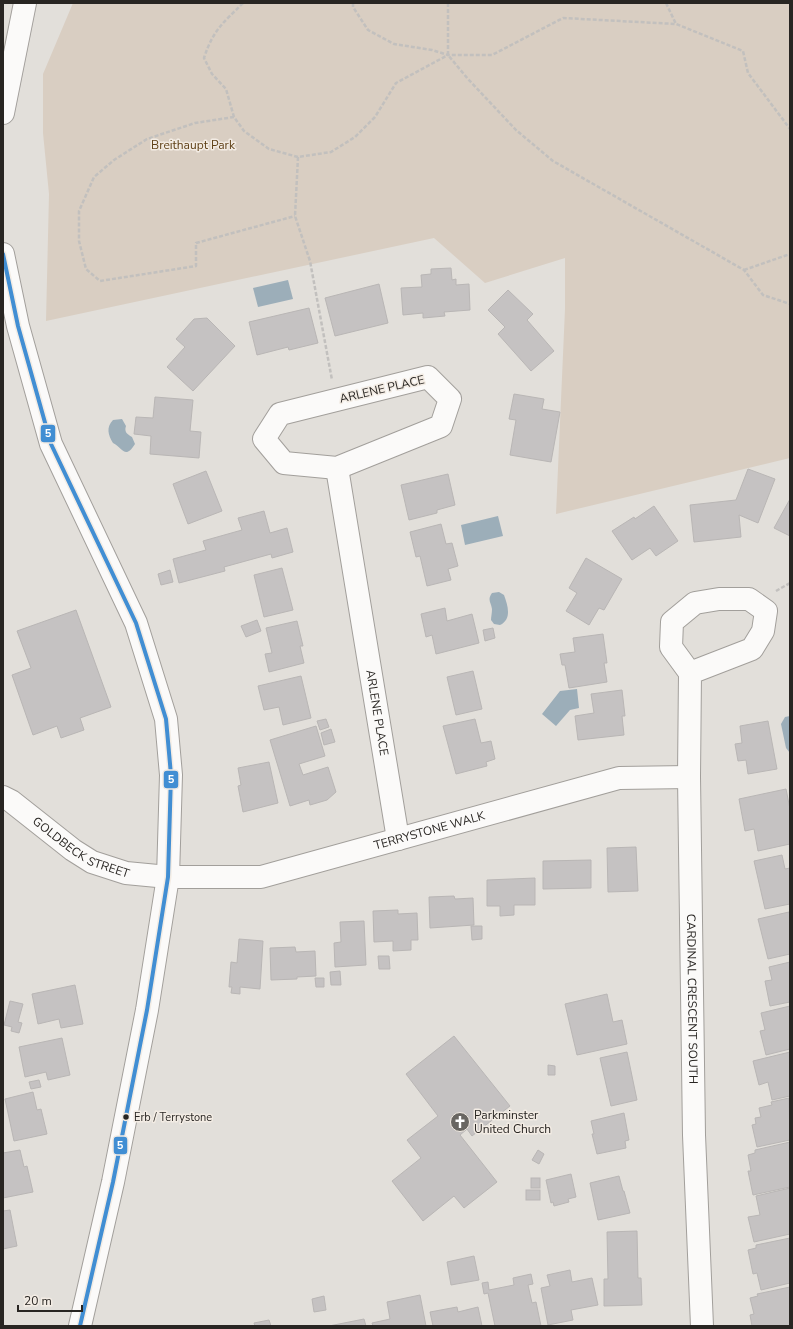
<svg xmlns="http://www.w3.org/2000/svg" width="793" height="1329" font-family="'Nunito Sans',sans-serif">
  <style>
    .green { fill: #d9cec2 }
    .water { fill: #9caeb9 }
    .building { fill: #c5c2c2; stroke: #b9b6b5 }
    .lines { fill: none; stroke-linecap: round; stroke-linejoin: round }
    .minor-casing { stroke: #a29f9b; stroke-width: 24 }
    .major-casing { stroke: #a29f9b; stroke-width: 24 }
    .highway-casing { stroke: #a29f9b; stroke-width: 24 }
    .path { stroke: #c2c0be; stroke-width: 2.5; stroke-dasharray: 4 2; stroke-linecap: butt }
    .minor { stroke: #fbfaf9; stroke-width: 22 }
    .major { stroke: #fbfaf9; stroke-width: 22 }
    .highway { stroke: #fbfaf9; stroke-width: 22 }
    .bus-1-casing { stroke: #f3ece4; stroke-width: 7 }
    .bus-1 { stroke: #418ed3; stroke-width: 4 }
    .bus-dot { fill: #282522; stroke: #f3ece4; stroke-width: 1.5 }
    .labels { text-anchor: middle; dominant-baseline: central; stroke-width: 3; stroke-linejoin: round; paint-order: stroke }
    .bus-label { font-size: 11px; fill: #282522; stroke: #f3ece4; text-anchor: start }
    .park-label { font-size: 12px; fill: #5e3f15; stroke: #f3ece4 }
    .street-label { font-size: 12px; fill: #282522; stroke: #f3ece4 }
    .poi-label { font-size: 12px; fill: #282522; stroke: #f3ece4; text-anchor: start }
    .line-badge { stroke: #f3ece4; stroke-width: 1.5 }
    .badge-label { font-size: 11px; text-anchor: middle; font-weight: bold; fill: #fff }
  </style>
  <rect width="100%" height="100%" fill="#e2dfda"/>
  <path class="green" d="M73 3H790V458L556 514 565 309V258L485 283 434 238 46 321 49 194 43 133V74Z"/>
  <g class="water">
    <path d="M288 280 293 299 258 307 253 288Z"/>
    <path d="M122 419 126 426C124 432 127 434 132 437L135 444C125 460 123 448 113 443 108 435 106 427 113 420Z"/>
    <path d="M498 516 503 536 465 545 461 525Z"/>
    <path d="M499 592 504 595C508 606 512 619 500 625L494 624 491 620C491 617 492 613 492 609 491 602 487 600 492 593Z"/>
    <path d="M577 689 579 708 570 710 556 726 542 714 560 691Z"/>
    <path d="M790 716V753L786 748 781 724 785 717Z"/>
  </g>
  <g class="building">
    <path d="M451 268 452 280 456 279V285L469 284 470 310 444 312 445 316 423 318V313L403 315 401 288 422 287 421 275 431 274V269Z"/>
    <path d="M379 284 388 323 335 336 325 298Z"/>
    <path d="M508 290 533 314 527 320 554 351 531 371 498 334 505 327 488 310Z"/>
    <path d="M309 308 318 343 289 350 288 347 257 355 249 322Z"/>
    <path d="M207 318 235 346 193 391 167 367 185 347 176 339 194 319Z"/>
    <path d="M514 394 544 399 542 409 560 412 551 462 510 455 516 420 509 419Z"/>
    <path d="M155 397 193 400 190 431 201 432 199 458 150 454 151 436 134 434 136 417 153 418Z"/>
    <path d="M748 469 775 479 758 523 739 515 741 537 694 542 690 505 736 500Z"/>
    <path d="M206 471 222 511 188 524 173 484Z"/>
    <path d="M448 474 455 505 437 510V513L409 520 401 485Z"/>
    <path d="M790 499V536L774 528Z"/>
    <path d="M654 506 678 541 656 556 650 548 632 560 612 531 634 517 635 519Z"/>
    <path d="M264 511 270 533 287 528 293 552 272 558 271 554 224 567 225 571 179 583 173 559 206 550 203 541 242 530 238 518Z"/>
    <path d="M441 524 446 544 452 543 458 566 448 569 451 580 427 586 420 556 416 557 410 532Z"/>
    <path d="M586 558 622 579 604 610 599 608 589 625 566 611 577 593 569 588Z"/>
    <path d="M282 568 293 610 264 617 254 575Z"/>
    <path d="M170 570 173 582 161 585 158 574Z"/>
    <path d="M445 608 447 621 472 614 479 643 436 654 432 635 426 637 421 614Z"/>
    <path d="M76 610 111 707 80 718 84 730 61 738 57 726 33 735 12 675 31 668 17 631Z"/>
    <path d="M257 620 261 631 246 637 241 626Z"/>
    <path d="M297 621 303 646H300L304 663 269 672 265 654 272 653 266 628Z"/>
    <path d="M493 628 495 638 485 641 483 630Z"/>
    <path d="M603 634 607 663H604L607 682 569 688 565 665H562L560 654 575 652 573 638Z"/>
    <path d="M473 671 482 709 456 715 447 677Z"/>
    <path d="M301 676 311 718 283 725 279 707 264 710 258 686Z"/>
    <path d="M622 690 625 716H622L624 735 578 740 575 716 594 713 591 694Z"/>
    <path d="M326 719 329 727 320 730 317 721Z"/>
    <path d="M475 719 481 743 491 741 495 759 486 762 487 766 456 774 443 726Z"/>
    <path d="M768 721 777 769 748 774 746 760 738 761 735 744 742 743 740 726Z"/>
    <path d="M316 726 325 756 299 764 303 775 328 767 336 792 327 800 310 805 309 800 290 806 270 740Z"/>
    <path d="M331 729 335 742 324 745 321 733Z"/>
    <path d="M269 762 278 803 243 812 238 786 241 785 238 768Z"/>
    <path d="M786 789 790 809V844L758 851 754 829 745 831 739 799Z"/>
    <path d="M636 847 638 891 608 892 607 848Z"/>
    <path d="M782 855 785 869 790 868V904L765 909 754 861Z"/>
    <path d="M591 860V888L543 889V861Z"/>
    <path d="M535 878V905H514V915L500 916V906H487V880Z"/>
    <path d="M454 896 455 899 473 898 474 925 430 928 429 897Z"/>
    <path d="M398 910V914L417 913 418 940H411V950L393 951V941L374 942 373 911Z"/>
    <path d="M789 912 790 916V954L768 959 758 919Z"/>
    <path d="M364 921 366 965 335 967 334 943 341 942 340 922Z"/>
    <path d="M471 926H482V939L472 940Z"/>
    <path d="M239 939 263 941 260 989 240 987V994L231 993 232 987H229L231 962 237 963Z"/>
    <path d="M295 947 296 952 315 951 316 976 297 977V979L271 980 270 948Z"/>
    <path d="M378 956H389L390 969H379Z"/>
    <path d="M790 962V1002L770 1006 765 981 772 980 769 967Z"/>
    <path d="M340 971 341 985H331L330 972Z"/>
    <path d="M315 978H324V987H316Z"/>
    <path d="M75 985 83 1024 61 1028 59 1019 38 1024 32 994Z"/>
    <path d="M607 994 613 1022 622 1020 627 1044 577 1055 565 1004Z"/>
    <path d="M10 1001 23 1004 18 1022 22 1023 19 1033 11 1031 12 1027 4 1025Z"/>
    <path d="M790 1006V1049L766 1055 760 1031 765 1030 761 1013Z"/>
    <path d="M454 1036 510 1106 472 1136 467 1129 460 1135 497 1182 464 1208 454 1196 423 1221 392 1181 421 1158 407 1140 438 1116 406 1074Z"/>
    <path d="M62 1038 70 1075 48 1080 46 1072 25 1077 19 1047Z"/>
    <path d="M627 1052 637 1100 611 1106 600 1058Z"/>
    <path d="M790 1052V1096L772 1100 768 1082 759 1085 753 1061Z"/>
    <path d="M548 1065 555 1066V1075H548Z"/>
    <path d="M39 1080 41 1087 31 1089 29 1082Z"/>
    <path d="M33 1092 37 1110 41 1109 47 1134 14 1141 5 1099Z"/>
    <path d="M789 1098 790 1140 757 1147 752 1125 756 1124 755 1118 761 1117 759 1108 772 1105 771 1102Z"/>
    <path d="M624 1113 629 1140 625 1141 626 1148 597 1154 592 1134H594L591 1121Z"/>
    <path d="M790 1142V1187L753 1195 748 1171H751L748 1155 755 1153V1150Z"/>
    <path d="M20 1150 24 1167 27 1166 33 1192 3 1198V1153Z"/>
    <path d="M538 1150 544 1154 539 1164 532 1160Z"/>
    <path d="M571 1174 576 1197 568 1199 569 1202 554 1206 553 1202 551 1203 546 1180Z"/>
    <path d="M619 1176 623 1191H624L630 1213 598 1220 590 1183Z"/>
    <rect x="531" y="1178" width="9" height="10"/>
    <path d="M790 1188V1234L754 1242 748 1217 760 1215 756 1196Z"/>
    <rect x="526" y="1190" width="14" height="10"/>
    <path d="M10 1210 17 1246 3 1249V1211Z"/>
    <path d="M637 1231 638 1278H641L642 1305 604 1306V1279H608L607 1232Z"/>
    <path d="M790 1238V1283L761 1290 757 1273 753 1274 748 1250 756 1248V1245Z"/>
    <path d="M474 1256 479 1280 451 1285 447 1262Z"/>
    <path d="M570 1270 572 1282 592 1278 598 1305 571 1310 573 1320 548 1325 541 1288 550 1286 547 1275Z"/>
    <path d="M531 1274 533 1284 528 1285 532 1303 536 1302 541 1326H495L488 1293 484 1294 482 1283 488 1282 489 1290 514 1285 513 1278Z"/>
    <path d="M790 1287V1326H752L750 1315 754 1314 750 1298 758 1296 757 1294Z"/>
    <path d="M420 1295 426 1326H373L372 1323 390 1319 387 1302Z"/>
    <path d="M324 1296 326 1310 314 1312 312 1299Z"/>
    <path d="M457 1307 458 1312 478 1307 482 1326H433L430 1312Z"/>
    <path d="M364 1319 366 1326H329Z"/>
    <path d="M269 1320 271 1326H255L254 1323Z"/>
  </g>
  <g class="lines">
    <g class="minor-casing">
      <g id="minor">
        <path d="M428 377 450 399 441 426 337 468 284 463 264 439 280 414Z"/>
        <path id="s1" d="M337 468 398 839"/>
        <path id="s2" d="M690 673 752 649 763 631 766 611 749 599H719L695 603 672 622 671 647 690 673 689 777 694 1135 702 1326"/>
        <path id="s3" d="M3 797 11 801 73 850 92 862 126 873 168 877H261L619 778 689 777"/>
      </g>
    </g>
    <g class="major-casing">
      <path id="major" d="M3 254 18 326 51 444 136 623 166 719 171 775 168 877 147 1010 113 1182 80 1326"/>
    </g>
    <g class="highway-casing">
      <path id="highway" d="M3 113 25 3"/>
    </g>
    <g class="path">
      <path d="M243 3C223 23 213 30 204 58L212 74 226 89 234 117 244 131 269 149 298 157 331 152 355 137 375 117 396 83 448 55"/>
      <path d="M353 3V7L368 30 394 44 432 50 448 55H492L563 18 676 24 743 51 748 73 790 129"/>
      <path d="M448 3V55L468 79 516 130 553 161 744 270 763 295 790 304"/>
      <path d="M666 3 676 24"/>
      <path d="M234 117 195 123 147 139 114 160 94 177 79 211V241L86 269 100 281 196 266V243L295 216"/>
      <path d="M298 157 295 216 310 261 332 380"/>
      <path d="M744 270 790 254"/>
      <path d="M776 591 790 583"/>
    </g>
    <use href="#minor" class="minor"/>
    <use href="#major" class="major"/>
    <use href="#highway" class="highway"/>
    <g class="bus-1-casing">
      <path id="bus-1" d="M3 254 18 326 51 444 136 623 166 719 171 775 168 877 147 1010 113 1182 80 1326"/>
    </g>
    <use href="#bus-1" class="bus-1"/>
  </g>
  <defs>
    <g id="church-disc" transform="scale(1)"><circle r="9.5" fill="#696662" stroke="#f3ece4"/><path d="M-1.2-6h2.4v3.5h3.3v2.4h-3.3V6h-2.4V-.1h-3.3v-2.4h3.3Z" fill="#fff"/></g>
  </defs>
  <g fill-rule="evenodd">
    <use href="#church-disc" x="460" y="1122"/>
  </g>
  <circle class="bus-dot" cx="126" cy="1117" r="3.5"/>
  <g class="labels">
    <g class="bus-label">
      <text x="134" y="1117">Erb / Terrystone</text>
    </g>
    <g class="park-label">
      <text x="193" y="145">Breithaupt Park</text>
    </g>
    <g class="street-label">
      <text transform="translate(382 389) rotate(-13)">ARLENE PLACE</text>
      <text stroke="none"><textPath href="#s1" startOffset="248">ARLENE PLACE</textPath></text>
      <text stroke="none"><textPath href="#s3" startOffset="456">TERRYSTONE WALK</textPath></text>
      <text stroke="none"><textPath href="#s3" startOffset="94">GOLDBECK STREET</textPath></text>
      <text stroke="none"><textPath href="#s2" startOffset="596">CARDINAL CRESCENT SOUTH</textPath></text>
    </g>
    <g class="poi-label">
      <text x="474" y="1115">Parkminster<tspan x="474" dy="14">United Church</tspan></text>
    </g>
  </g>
  <g class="line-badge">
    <rect x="40" y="424" width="16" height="19" rx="4" fill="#418ed3"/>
    <rect x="163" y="770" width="16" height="19" rx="4" fill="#418ed3"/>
    <rect x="113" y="1136" width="15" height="19" rx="4" fill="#418ed3"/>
  </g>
  <g class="badge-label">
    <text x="48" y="437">5</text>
    <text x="171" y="783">5</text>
    <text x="120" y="1149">5</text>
  </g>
  <rect width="793" height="1329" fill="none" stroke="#282522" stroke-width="8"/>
  <path d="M18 1305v6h64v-6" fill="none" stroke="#282522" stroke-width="2"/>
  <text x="24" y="1305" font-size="12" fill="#282522" stroke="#f3ece4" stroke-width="3" paint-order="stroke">20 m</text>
</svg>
